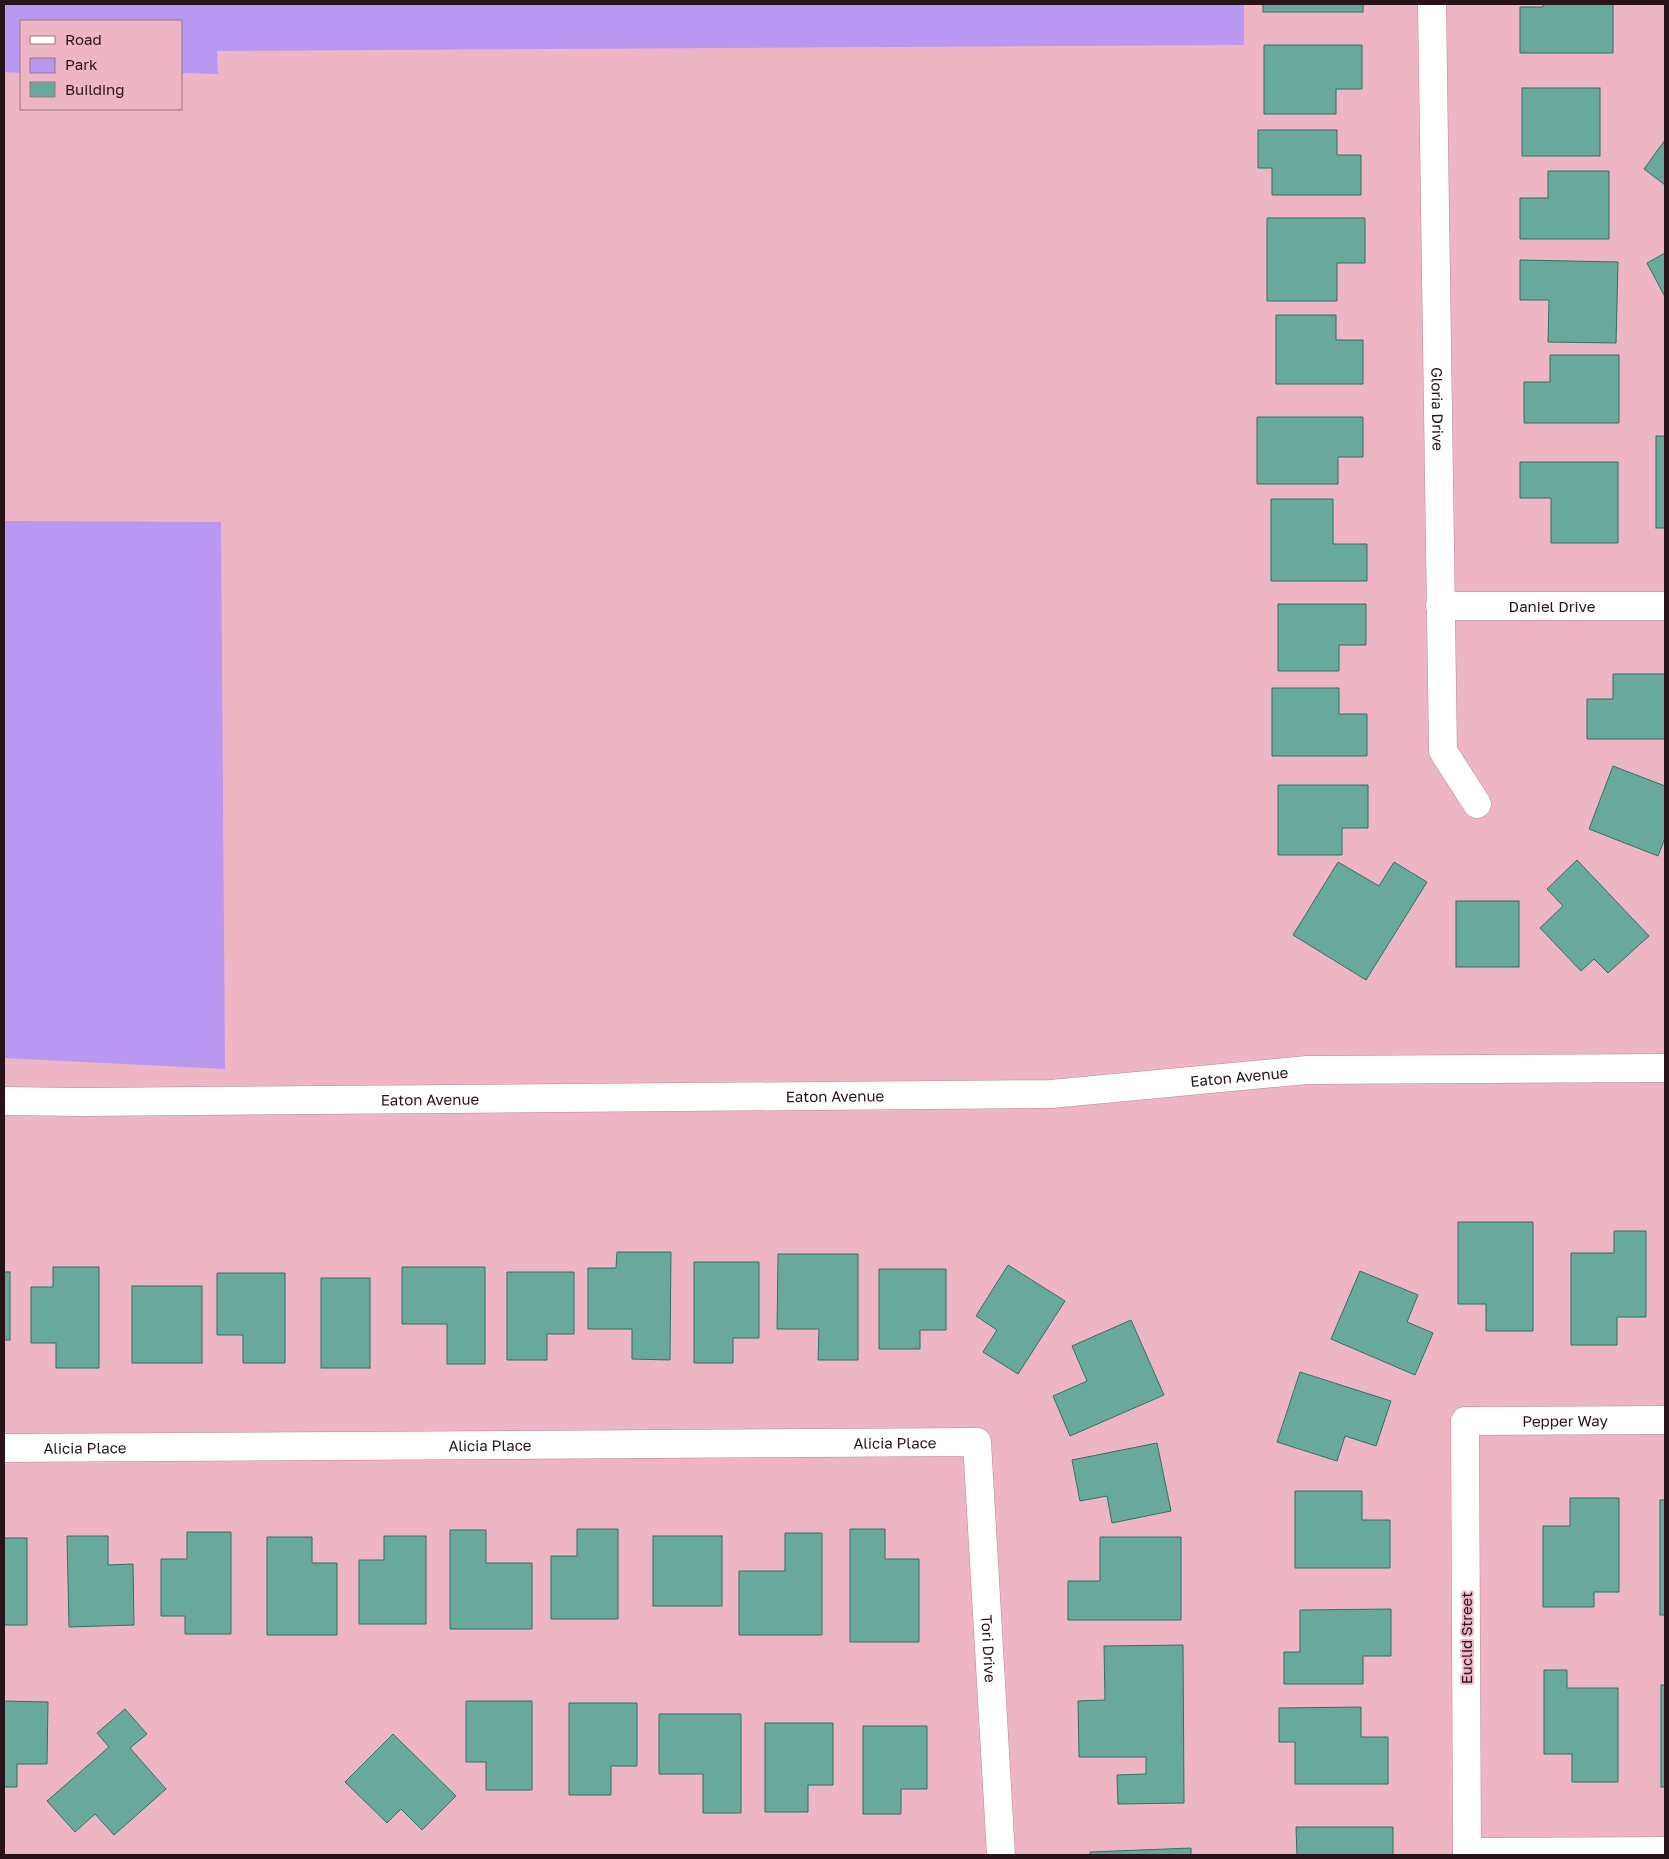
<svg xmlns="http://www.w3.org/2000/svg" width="1669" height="1859" font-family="'Golos Text',sans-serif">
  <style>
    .green { fill: #b898f0 }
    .building { fill: #69a99c; stroke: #307165 }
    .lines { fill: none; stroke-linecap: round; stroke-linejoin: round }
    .street-casing { stroke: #bb8695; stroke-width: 29 }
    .secondary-casing { stroke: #bb8695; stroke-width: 29 }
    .street { stroke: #fff; stroke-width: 28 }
    .secondary { stroke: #fff; stroke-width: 28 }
    .labels { text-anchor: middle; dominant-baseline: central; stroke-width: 4; stroke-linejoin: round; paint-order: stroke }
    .street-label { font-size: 15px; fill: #271319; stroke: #eeb5c5 }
  </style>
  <rect width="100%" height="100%" fill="#eeb5c5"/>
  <g class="green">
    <path d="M4 4H1244V45L217 51 218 74 181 73V21H21V73L4 72Z"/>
    <path d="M4 521 221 522 225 1069 4 1058Z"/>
  </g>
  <g class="building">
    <rect x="1263" y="4" width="100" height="8"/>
    <path d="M1543 4H1613V53H1520V7H1543Z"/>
    <path d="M1264 45H1362V89H1336V114H1264Z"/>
    <rect x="1522" y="88" width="78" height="68"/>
    <path d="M1258 130H1337V155H1361V195H1272V168H1258Z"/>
    <path d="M1665 140V185L1644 169Z"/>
    <path d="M1548 171H1609V239H1520V198H1548Z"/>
    <path d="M1267 218H1365V263H1337V301H1267Z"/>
    <path d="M1665 253V297L1647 263Z"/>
    <path d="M1520 260 1618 262 1616 343 1548 342 1549 300H1520Z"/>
    <path d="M1276 315H1336V340H1363V384H1276Z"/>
    <path d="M1550 355H1619V423H1524V382H1550Z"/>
    <path d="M1257 417H1363V457H1338V484H1257Z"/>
    <rect x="1656" y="436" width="9" height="92"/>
    <path d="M1520 462H1618V543H1551V498H1520Z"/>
    <path d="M1271 499H1333V544H1367V581H1271Z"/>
    <path d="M1278 604H1366V645H1339V671H1278Z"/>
    <path d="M1613 674H1665V739H1587V699H1613Z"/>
    <path d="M1272 688H1339V714H1367V756H1272Z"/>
    <path d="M1613 766 1665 786V838L1658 856 1589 829Z"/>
    <path d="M1278 785H1368V828H1342V855H1278Z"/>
    <path d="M1577 860 1649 936 1608 973 1594 959 1581 971 1540 928 1563 906 1547 889Z"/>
    <path d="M1338 862 1379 886 1394 862 1427 882 1366 980 1293 935Z"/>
    <rect x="1456" y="901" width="63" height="66"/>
    <path d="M1458 1222H1533V1331H1486V1304H1458Z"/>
    <path d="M1614 1231H1646V1317H1617V1345H1571V1253H1614Z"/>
    <path d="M617 1252H671L670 1360 632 1359V1329H588V1268H616Z"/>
    <path d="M778 1254H858V1360H818L819 1329H777Z"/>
    <path d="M694 1262H759V1338H733V1363H694Z"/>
    <path d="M1008 1265 1065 1301 1018 1374 983 1352 997 1330 976 1316Z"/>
    <path d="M53 1267H99V1368H56V1343H31V1287H53Z"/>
    <path d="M402 1267H485V1364H447V1324H402Z"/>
    <path d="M879 1269H946V1330H920V1349H879Z"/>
    <path d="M1360 1271 1418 1295 1407 1322 1433 1333 1415 1375 1331 1339Z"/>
    <rect x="4" y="1272" width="6" height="68"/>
    <path d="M507 1272H574V1334H547V1360H507Z"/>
    <path d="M217 1273H285V1363H243V1335H217Z"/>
    <rect x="321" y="1278" width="49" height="90"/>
    <rect x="132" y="1286" width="70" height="77"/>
    <path d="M1131 1320 1164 1395 1070 1436 1053 1396 1087 1381 1072 1346Z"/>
    <path d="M1300 1372 1391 1401 1376 1446 1345 1436 1337 1461 1277 1442Z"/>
    <path d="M1157 1443 1171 1511 1112 1523 1107 1496 1080 1501 1072 1460Z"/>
    <path d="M1295 1491H1362V1520H1390V1568H1295Z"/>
    <path d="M1570 1498H1619V1592H1594V1607H1543V1526H1570Z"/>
    <rect x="1660" y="1500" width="5" height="115"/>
    <path d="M577 1529H618V1619H551V1556H577Z"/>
    <path d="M850 1529H885V1559H919V1642H850Z"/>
    <path d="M450 1530H486V1563H532V1629H450Z"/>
    <path d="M187 1532H231V1634H185V1616H161V1559H187Z"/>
    <path d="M785 1533H822V1635H739V1571H785Z"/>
    <path d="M67 1536H108V1565L133 1564 134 1625 69 1627Z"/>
    <path d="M384 1536H426V1624H359V1560H384Z"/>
    <rect x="653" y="1536" width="69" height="70"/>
    <path d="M267 1537H312V1563H337V1635H267Z"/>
    <path d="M1100 1537H1181V1620H1068V1581H1100Z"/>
    <rect x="4" y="1538" width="23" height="87"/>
    <path d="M1391 1609V1656H1363V1684H1284V1652H1300V1610Z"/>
    <path d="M1183 1645 1184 1803 1118 1804 1117 1775 1146 1774V1757H1079L1078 1701 1105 1700 1104 1646Z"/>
    <path d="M1544 1670H1567V1688H1618V1782H1572V1754H1544Z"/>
    <rect x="1661" y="1685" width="4" height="102"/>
    <path d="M4 1701 48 1702 47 1764H17V1787H4Z"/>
    <path d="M466 1701H532V1790H486V1762H466Z"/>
    <path d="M569 1703H637V1766H611V1795H569Z"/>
    <path d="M1361 1707V1737H1388V1784H1295V1742H1279V1708Z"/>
    <path d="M125 1709 147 1734 130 1748 166 1789 114 1835 95 1814 75 1832 47 1801 109 1747 97 1733Z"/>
    <path d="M659 1714H741V1813H703V1774H659Z"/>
    <path d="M765 1723H833V1785H808V1812H765Z"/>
    <path d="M863 1726H927V1789H901V1814H863Z"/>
    <path d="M393 1734 456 1796 422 1830 401 1809 387 1823 345 1782Z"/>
    <path d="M1296 1827H1393V1855H1297Z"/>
    <path d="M1191 1848V1855H1090V1852Z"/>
  </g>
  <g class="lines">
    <g class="street-casing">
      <g id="street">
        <path id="s1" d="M1432 4 1443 751 1477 804"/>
        <path id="s2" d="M1440 606H1665"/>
        <path id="s3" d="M4 1448 977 1442 1001 1855"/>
        <path d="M1467 1852 1665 1851"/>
        <path id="s4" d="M1467 1855 1465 1421 1665 1420"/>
      </g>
    </g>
    <g class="secondary-casing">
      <g id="secondary">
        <path id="s5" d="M4 1101 82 1102 1051 1094 1307 1070 1665 1068"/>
      </g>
    </g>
    <use href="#street" class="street"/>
    <use href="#secondary" class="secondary"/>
  </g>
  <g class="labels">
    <g class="street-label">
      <text stroke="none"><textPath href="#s1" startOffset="405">Gloria Drive</textPath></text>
      <text stroke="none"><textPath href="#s2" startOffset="112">Daniel Drive</textPath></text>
      <text stroke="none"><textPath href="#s5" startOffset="1236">Eaton Avenue</textPath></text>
      <text stroke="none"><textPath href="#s5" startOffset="831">Eaton Avenue</textPath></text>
      <text stroke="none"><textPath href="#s5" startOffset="426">Eaton Avenue</textPath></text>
      <text stroke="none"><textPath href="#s4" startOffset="534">Pepper Way</textPath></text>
      <text stroke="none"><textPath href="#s3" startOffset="891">Alicia Place</textPath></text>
      <text stroke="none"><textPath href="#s3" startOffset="486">Alicia Place</textPath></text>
      <text stroke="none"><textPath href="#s3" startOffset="81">Alicia Place</textPath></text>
      <text transform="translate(1466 1638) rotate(-90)">Euclid Street</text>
      <text stroke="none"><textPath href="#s3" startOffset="1180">Tori Drive</textPath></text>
    </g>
  </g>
  <rect width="1669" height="1859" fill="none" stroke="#271319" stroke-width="10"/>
  <rect x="20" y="20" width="162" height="90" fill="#eeb5c5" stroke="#9e7480"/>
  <rect x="30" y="36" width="25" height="8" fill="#ffffff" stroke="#9e7480"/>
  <text x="65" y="45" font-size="15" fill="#271319">Road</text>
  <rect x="30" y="58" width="25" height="15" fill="#b898f0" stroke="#9e7480"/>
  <text x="65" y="70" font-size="15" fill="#271319">Park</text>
  <rect x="30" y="82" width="25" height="15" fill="#69a99c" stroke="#9e7480"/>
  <text x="65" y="95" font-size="15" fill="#271319">Building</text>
</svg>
